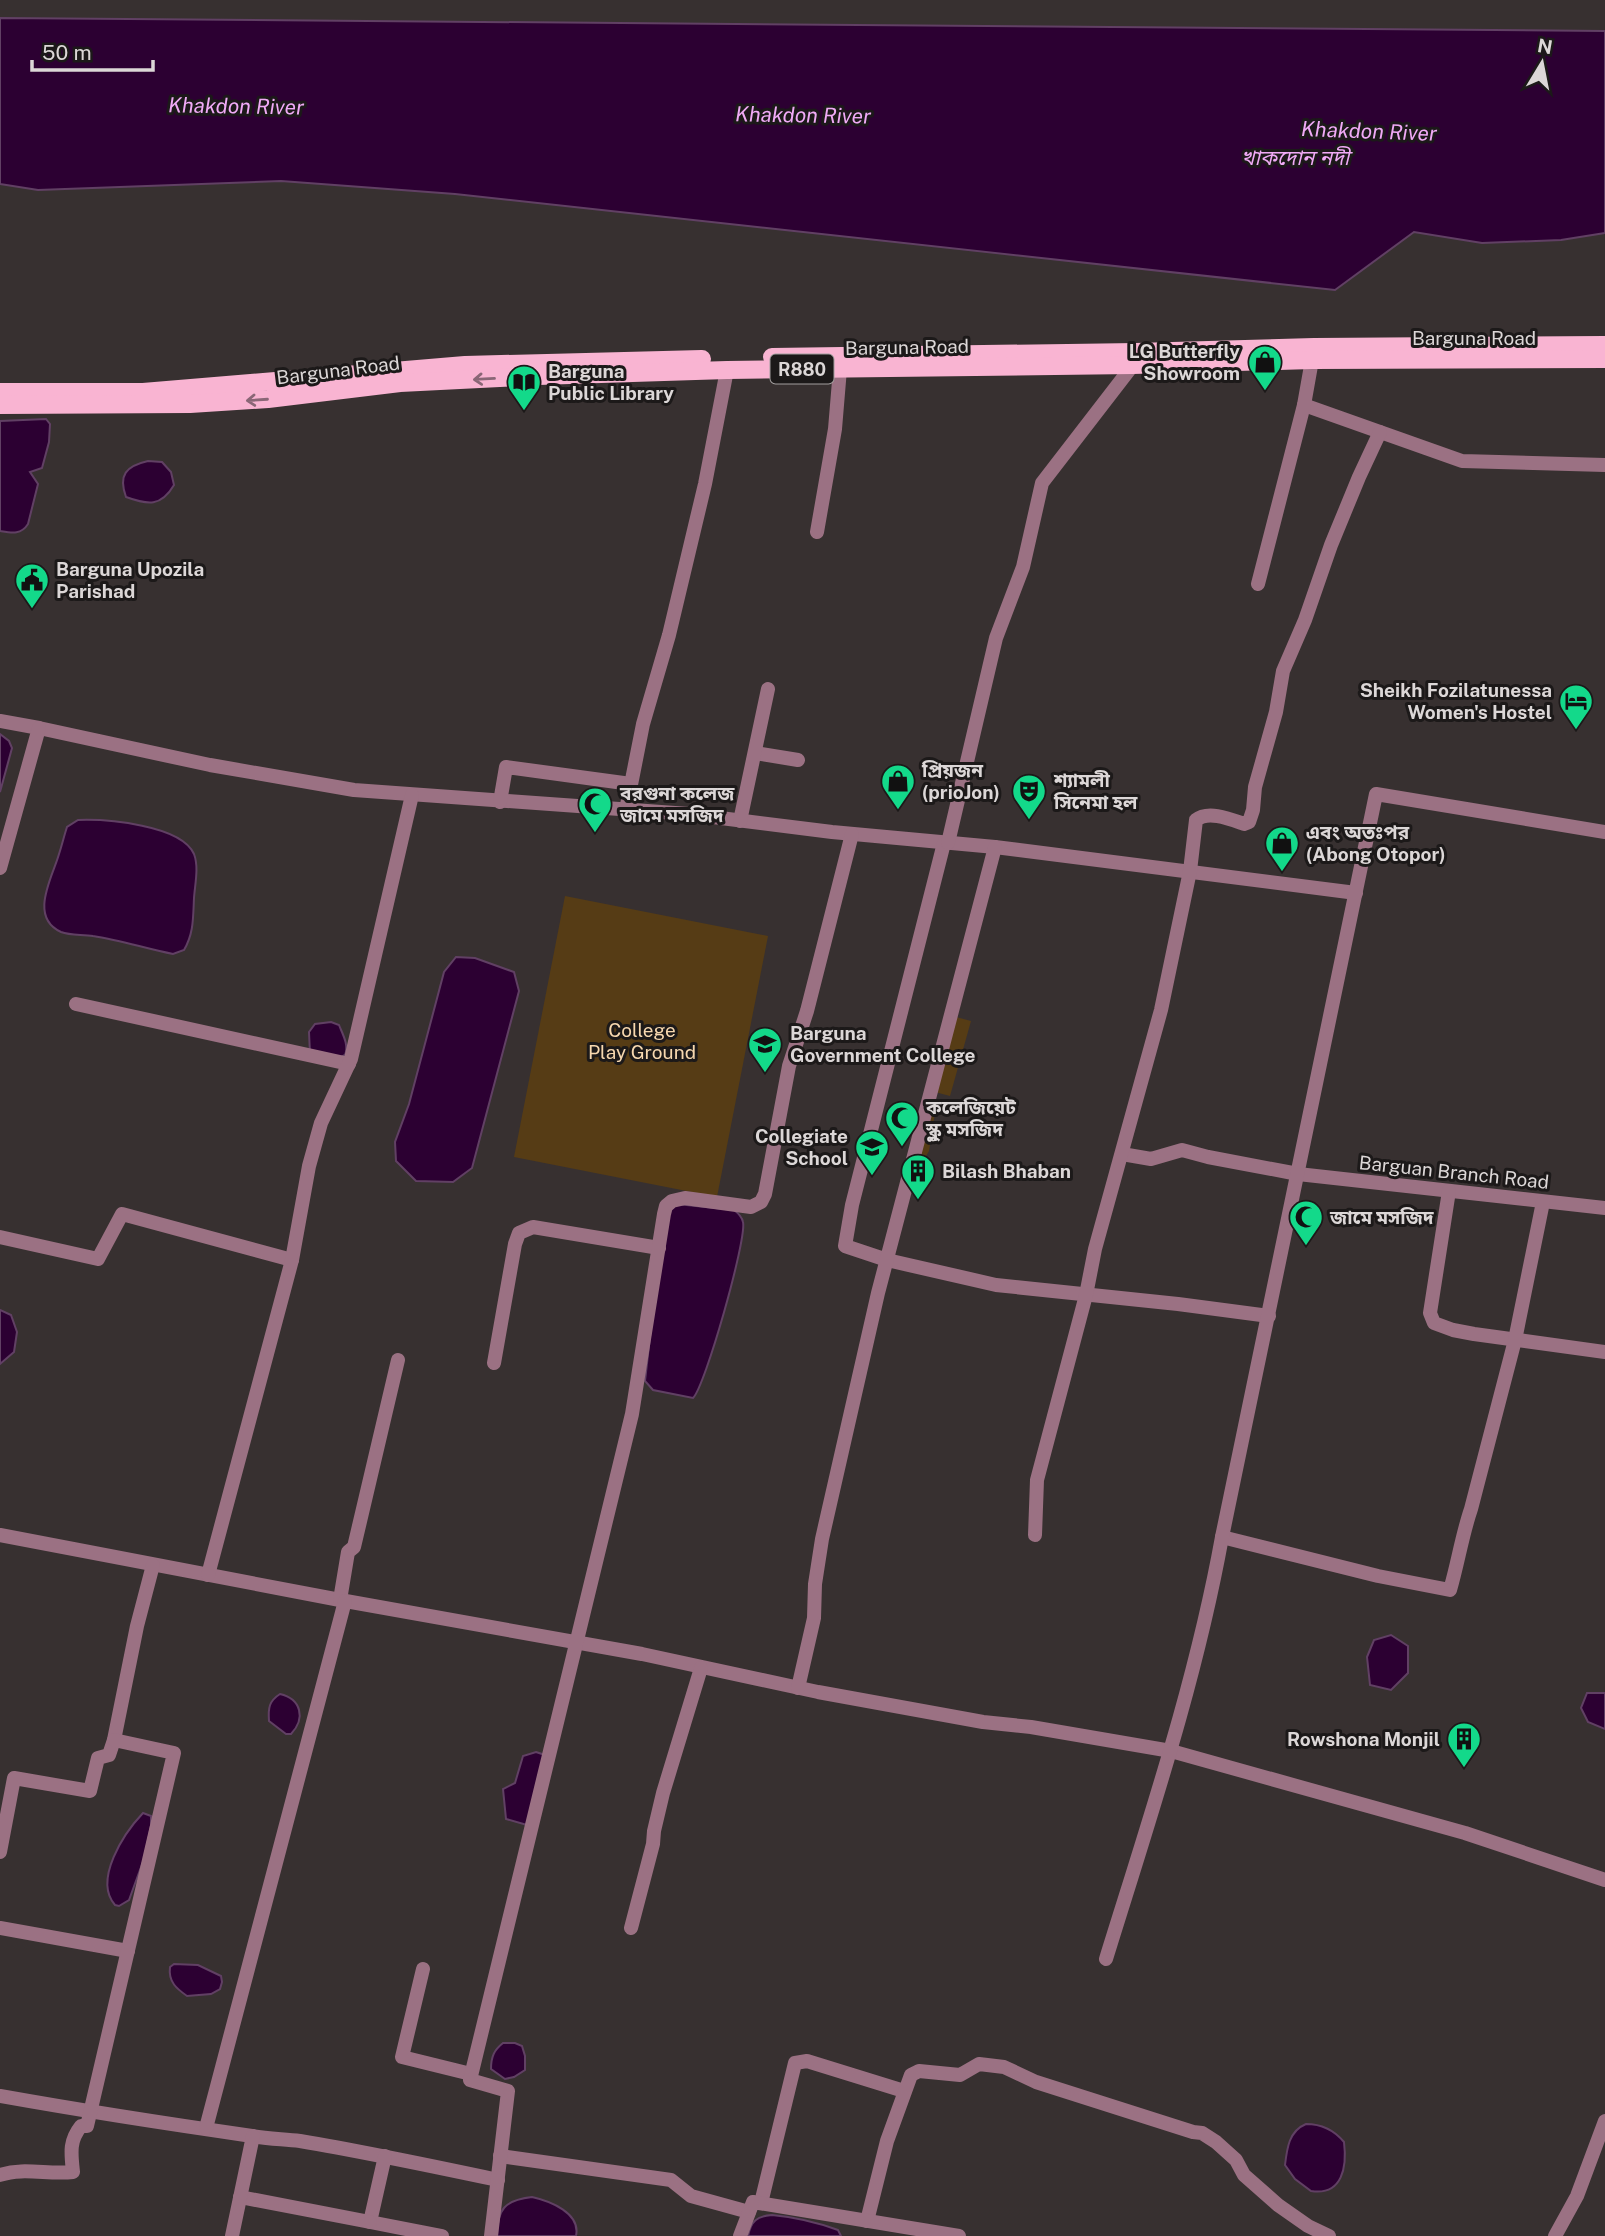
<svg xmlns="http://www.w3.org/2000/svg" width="1605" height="2236" font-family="'Public Sans','Noto Sans Bengali',sans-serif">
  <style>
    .green { fill: #563c15 }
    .water { fill: #2c0032; stroke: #614064; stroke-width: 2 }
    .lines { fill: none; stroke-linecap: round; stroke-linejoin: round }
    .street { stroke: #9b7183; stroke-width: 14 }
    .primary { stroke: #f9b4d2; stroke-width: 18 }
    .oneway { stroke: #8a6676 }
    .labels { text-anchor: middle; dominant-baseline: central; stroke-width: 6; stroke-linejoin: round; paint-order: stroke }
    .shield { fill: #1c1919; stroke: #a29e9e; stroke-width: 2 }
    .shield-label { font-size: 18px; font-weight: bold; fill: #dcd7d7 }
    .street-label { font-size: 19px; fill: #dcd7d7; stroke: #1c1919 }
    .poi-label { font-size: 19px; font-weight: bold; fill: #dcd7d7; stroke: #1c1919; text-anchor: start }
    .park-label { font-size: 19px; fill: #f7d8af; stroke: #1c1919 }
    .water-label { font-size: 21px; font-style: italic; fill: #f0aaf6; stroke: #1c1919 }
  </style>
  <rect width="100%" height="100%" fill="#373030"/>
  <g class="green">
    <path d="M565 896 768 936 717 1197 514 1157Z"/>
    <path d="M956 1017 971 1021 950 1096 935 1092Z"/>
    <path d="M929 1112 935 1113 929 1151 923 1161H917Z"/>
  </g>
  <g class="water">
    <path d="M0 18 1605 31V233L1561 240 1482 243 1414 232 1335 290 455 194 281 181 38 190 0 184Z"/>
    <path d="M46 419 50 424 49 442 42 468 30 472 38 484 28 524C21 535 12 533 0 531V421Z"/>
    <path d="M148 461 162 462 171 472 174 485C161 507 148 505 126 497 118 475 126 466 148 461Z"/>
    <path d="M0 734 9 741 12 748 0 792Z"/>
    <path d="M78 820C107 819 181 825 194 854 199 867 195 884 194 898 193 917 194 933 184 950L173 954C147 949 120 940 93 936 83 934 71 936 61 932 28 917 53 876 59 854 62 845 64 836 67 827Z"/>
    <path d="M456 957 475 958 514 972 519 991 472 1168 453 1182 416 1181 396 1161 395 1142 409 1104 444 972Z"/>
    <path d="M331 1022 339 1025C343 1035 349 1045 345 1055L337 1059 310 1054 309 1032 315 1024Z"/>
    <path d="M677 1204 734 1210C738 1213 742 1217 743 1222 747 1239 705 1387 693 1398L653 1390 645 1381 651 1328 669 1212Z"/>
    <path d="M0 1310 11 1315 17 1332 14 1352 0 1364Z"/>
    <path d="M1391 1635 1408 1646V1673L1391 1690 1370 1685 1367 1657 1374 1640Z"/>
    <path d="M1587 1693H1605V1729L1588 1722 1581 1708Z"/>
    <path d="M280 1694C301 1699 306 1718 291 1734H286L269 1721C268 1708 269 1701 280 1694Z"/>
    <path d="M536 1752 545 1755 527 1825 506 1819 503 1789 515 1783 523 1756Z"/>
    <path d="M143 1813 151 1816V1826L144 1859 133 1889 129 1900 119 1906 115 1905C93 1880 124 1833 143 1813Z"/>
    <path d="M174 1964 198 1965 221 1976 222 1982 220 1989 211 1994 187 1996C177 1989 168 1982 170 1967Z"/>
    <path d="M503 2043H515L522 2046 525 2056V2070L514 2077 505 2079 491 2069C491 2057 494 2050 503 2043Z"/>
    <path d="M1306 2124C1322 2124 1334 2130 1344 2142 1347 2166 1343 2196 1311 2191L1295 2179 1285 2165C1287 2148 1289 2131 1306 2124Z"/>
    <path d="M532 2197C550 2201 581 2213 576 2236H497C497 2209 505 2200 532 2197Z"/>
    <path d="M772 2215C794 2217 816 2222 838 2230L841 2236H748C751 2221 757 2216 772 2215Z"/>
  </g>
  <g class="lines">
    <g class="street">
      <path d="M1304 405 1462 461 1605 465"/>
      <path d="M817 532 835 429 840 369"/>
      <path d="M1258 584 1304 405 1312 360"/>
      <path d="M0 721 39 728 210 765 354 790 689 814 832 832 995 847 1356 893"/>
      <path d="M755 753 798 760"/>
      <path d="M500 802 506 767 631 784"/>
      <path d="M626 810 643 724 669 635 705 484 727 370"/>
      <path d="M740 821 768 689"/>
      <path d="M944 843 852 1205 845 1246 887 1260 996 1285 1178 1304 1269 1316"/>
      <path d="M948 843 996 638 1023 567 1042 483 1133 365"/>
      <path d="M0 868 39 728"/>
      <path d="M76 1004 349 1064"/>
      <path d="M1122 1154 1151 1159 1182 1150 1208 1157 1298 1174 1605 1208"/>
      <path d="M1449 1191 1430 1313 1434 1323 1453 1330 1474 1334 1605 1352"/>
      <path d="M0 1237 98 1259 122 1214 292 1260"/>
      <path d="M494 1363 515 1244 519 1233 533 1227 659 1248"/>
      <path d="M0 1535 340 1600 642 1654 818 1692 983 1722 1031 1727 1171 1751 1465 1833 1605 1880"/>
      <path d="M1035 1535 1037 1480 1086 1295 1095 1249 1161 1010 1190 871 1196 820C1208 810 1230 819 1244 824L1249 822 1253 810 1255 787 1276 712 1283 671 1305 620 1331 545 1359 477 1380 432"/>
      <path d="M1222 1537 1378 1576 1450 1590C1458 1563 1462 1535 1471 1509L1515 1340 1543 1202"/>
      <path d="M208 1575 292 1260 309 1166 321 1123 351 1059 412 795"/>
      <path d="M340 1600 348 1552 354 1547 398 1360"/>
      <path d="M798 1688 814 1618 815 1584 822 1539 878 1293 995 847"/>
      <path d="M0 1852 14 1778 90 1791 98 1758 109 1755 114 1740 137 1626 153 1565"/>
      <path d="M0 1928 128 1951"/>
      <path d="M631 1928 653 1844 654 1831 663 1793 701 1668"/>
      <path d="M1106 1959C1149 1820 1196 1681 1222 1537L1376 794 1605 832"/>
      <path d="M423 1969 402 2057 471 2074"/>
      <path d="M0 2096C84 2111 168 2124 252 2136 268 2139 284 2139 300 2141 366 2152 432 2166 498 2180"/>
      <path d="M206 2128 345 1601"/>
      <path d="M385 2156 370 2222 442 2236"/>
      <path d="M500 2156 671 2180 691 2196 749 2212"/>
      <path d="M0 2175C23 2167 49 2175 73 2172 71 2153 69 2141 81 2126H87L174 1753 114 1740"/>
      <path d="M240 2197 370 2222"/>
      <path d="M761 2203 795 2063 807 2061 904 2091"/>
      <path d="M867 2221 887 2141 911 2075 919 2071 960 2075 979 2064 1004 2067 1036 2082 1193 2132 1202 2133 1216 2142 1236 2160 1244 2175 1278 2205 1308 2226 1329 2236"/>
      <path d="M232 2236 253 2136"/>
      <path d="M491 2236 508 2091 470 2080 632 1414 664 1214 666 1206 672 1201 685 1198 751 1207 761 1202 765 1194 789 1066 807 1011 852 834"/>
      <path d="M740 2236 753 2202 959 2236"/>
      <path d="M1555 2236 1577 2196 1605 2121"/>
    </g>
    <g class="primary">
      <path d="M772 357 1136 352 1314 347 1605 345"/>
      <path d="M0 392H143L465 365 702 359"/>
      <path d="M0 405 190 404 268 399 400 383 538 376 727 370 1133 365 1312 360 1605 359"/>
    </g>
  </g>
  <defs><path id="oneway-shaft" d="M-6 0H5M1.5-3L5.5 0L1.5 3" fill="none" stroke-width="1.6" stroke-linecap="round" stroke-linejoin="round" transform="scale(1.75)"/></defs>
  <g class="oneway">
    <use href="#oneway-shaft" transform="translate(484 379) rotate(177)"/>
    <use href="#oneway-shaft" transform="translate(257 400) rotate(176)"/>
  </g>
  <defs>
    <g id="shop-pin" transform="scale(1.75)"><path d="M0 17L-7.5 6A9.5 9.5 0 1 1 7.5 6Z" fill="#13d98a" stroke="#1c1919"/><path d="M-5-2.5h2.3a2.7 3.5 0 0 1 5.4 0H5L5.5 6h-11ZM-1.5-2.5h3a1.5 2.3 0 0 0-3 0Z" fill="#111"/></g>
    <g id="library-pin" transform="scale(1.75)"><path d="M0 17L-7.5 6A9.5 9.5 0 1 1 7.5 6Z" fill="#13d98a" stroke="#1c1919"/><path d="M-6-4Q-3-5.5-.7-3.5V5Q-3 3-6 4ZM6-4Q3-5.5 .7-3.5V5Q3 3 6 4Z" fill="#111"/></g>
    <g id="civic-pin" transform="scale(1.75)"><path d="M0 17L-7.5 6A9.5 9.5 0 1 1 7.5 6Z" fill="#13d98a" stroke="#1c1919"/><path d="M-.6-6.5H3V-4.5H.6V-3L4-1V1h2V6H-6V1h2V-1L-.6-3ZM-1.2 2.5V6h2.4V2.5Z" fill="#111"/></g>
    <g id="hotel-pin" transform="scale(1.75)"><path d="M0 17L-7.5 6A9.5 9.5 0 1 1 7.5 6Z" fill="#13d98a" stroke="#1c1919"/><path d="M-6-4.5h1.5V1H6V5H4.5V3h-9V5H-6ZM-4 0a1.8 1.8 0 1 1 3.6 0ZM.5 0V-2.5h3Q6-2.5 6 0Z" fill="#111"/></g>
    <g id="theatre-pin" transform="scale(1.75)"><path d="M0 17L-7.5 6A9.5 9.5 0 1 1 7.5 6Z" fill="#13d98a" stroke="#1c1919"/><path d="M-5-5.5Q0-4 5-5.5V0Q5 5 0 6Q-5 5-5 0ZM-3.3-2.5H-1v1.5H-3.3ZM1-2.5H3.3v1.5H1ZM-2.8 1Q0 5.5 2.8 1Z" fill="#111"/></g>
    <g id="mosque-pin" transform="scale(1.75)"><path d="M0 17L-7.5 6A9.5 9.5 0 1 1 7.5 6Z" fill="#13d98a" stroke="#1c1919"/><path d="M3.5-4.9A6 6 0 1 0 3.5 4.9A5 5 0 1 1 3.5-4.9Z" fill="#111"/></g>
    <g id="university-pin" transform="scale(1.75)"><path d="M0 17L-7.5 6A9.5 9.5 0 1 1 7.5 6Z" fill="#13d98a" stroke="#1c1919"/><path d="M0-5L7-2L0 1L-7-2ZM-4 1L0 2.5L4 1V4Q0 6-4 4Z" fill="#111"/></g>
    <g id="school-pin" transform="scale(1.75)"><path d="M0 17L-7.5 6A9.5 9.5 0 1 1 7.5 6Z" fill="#13d98a" stroke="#1c1919"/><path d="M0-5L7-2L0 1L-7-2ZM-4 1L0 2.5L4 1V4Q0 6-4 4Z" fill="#111"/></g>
    <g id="building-pin" transform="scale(1.75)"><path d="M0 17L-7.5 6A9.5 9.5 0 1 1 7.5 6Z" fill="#13d98a" stroke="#1c1919"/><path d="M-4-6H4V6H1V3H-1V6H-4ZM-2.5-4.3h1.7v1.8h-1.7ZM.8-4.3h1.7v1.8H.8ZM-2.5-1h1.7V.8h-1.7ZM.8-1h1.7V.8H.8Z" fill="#111"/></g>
  </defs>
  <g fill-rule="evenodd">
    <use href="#shop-pin" x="1265" y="362"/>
    <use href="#library-pin" x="524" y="382"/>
    <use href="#civic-pin" x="32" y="580"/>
    <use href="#hotel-pin" x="1576" y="701"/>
    <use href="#shop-pin" x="898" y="781"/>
    <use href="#theatre-pin" x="1029" y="791"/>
    <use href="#mosque-pin" x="595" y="804"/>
    <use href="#shop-pin" x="1282" y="843"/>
    <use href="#university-pin" x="765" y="1044"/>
    <use href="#mosque-pin" x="902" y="1118"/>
    <use href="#school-pin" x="872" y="1147"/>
    <use href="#building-pin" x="918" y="1171"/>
    <use href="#mosque-pin" x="1306" y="1217"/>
    <use href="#building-pin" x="1464" y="1739"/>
  </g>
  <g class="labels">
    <rect class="shield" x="770.5" y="354.5" width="63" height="29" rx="5"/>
    <g class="shield-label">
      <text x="802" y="369">R880</text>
    </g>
    <g class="street-label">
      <text x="1474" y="338">Barguna Road</text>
      <text transform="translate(907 347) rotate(-1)">Barguna Road</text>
      <text transform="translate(338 370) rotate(-7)">Barguna Road</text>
      <text transform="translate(1454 1172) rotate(6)">Barguan Branch Road</text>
    </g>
    <g class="poi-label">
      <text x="1240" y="351" text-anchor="end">LG Butterfly<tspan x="1240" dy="22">Showroom</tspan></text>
      <text x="548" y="371">Barguna<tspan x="548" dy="22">Public Library</tspan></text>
      <text x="56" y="569">Barguna Upozila<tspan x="56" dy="22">Parishad</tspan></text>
      <text x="1552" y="690" text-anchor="end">Sheikh Fozilatunessa<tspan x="1552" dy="22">Women's Hostel</tspan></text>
      <text x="922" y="770">প্রিয়জন<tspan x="922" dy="22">(prioJon)</tspan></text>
      <text x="1054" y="780">শ্যামলী<tspan x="1054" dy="22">সিনেমা হল</tspan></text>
      <text x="620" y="793">বরগুনা কলেজ<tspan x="620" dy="22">জামে মসজিদ</tspan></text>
      <text x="1306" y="832">এবং অতঃপর<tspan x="1306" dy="22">(Abong Otopor)</tspan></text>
      <text x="790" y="1033">Barguna<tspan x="790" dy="22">Government College</tspan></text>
      <text x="926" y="1107">কলেজিয়েট<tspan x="926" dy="22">স্কুল মসজিদ</tspan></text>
      <text x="848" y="1136" text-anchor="end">Collegiate<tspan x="848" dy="22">School</tspan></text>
      <text x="942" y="1171">Bilash Bhaban</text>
      <text x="1330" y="1217">জামে মসজিদ</text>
      <text x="1440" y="1739" text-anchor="end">Rowshona Monjil</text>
    </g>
    <g class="park-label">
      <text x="642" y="1030">College<tspan x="642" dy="22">Play Ground</tspan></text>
    </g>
    <g class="water-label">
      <text transform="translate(236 106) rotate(1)">Khakdon River</text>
      <text transform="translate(803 115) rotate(1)">Khakdon River</text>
      <text transform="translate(1369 131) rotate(2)">Khakdon River</text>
      <text x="1295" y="157">খাকদোন নদী</text>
    </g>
  </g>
  <g transform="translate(1542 63) rotate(10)" stroke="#1c1919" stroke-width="5" paint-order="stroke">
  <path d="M0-5L12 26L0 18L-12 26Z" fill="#dcd7d7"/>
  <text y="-10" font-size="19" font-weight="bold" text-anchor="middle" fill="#dcd7d7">N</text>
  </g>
  <path d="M32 60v10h121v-10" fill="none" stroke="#dcd7d7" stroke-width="3.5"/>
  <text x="42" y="60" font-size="21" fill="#dcd7d7" stroke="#1c1919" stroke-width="5" paint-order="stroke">50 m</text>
</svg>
